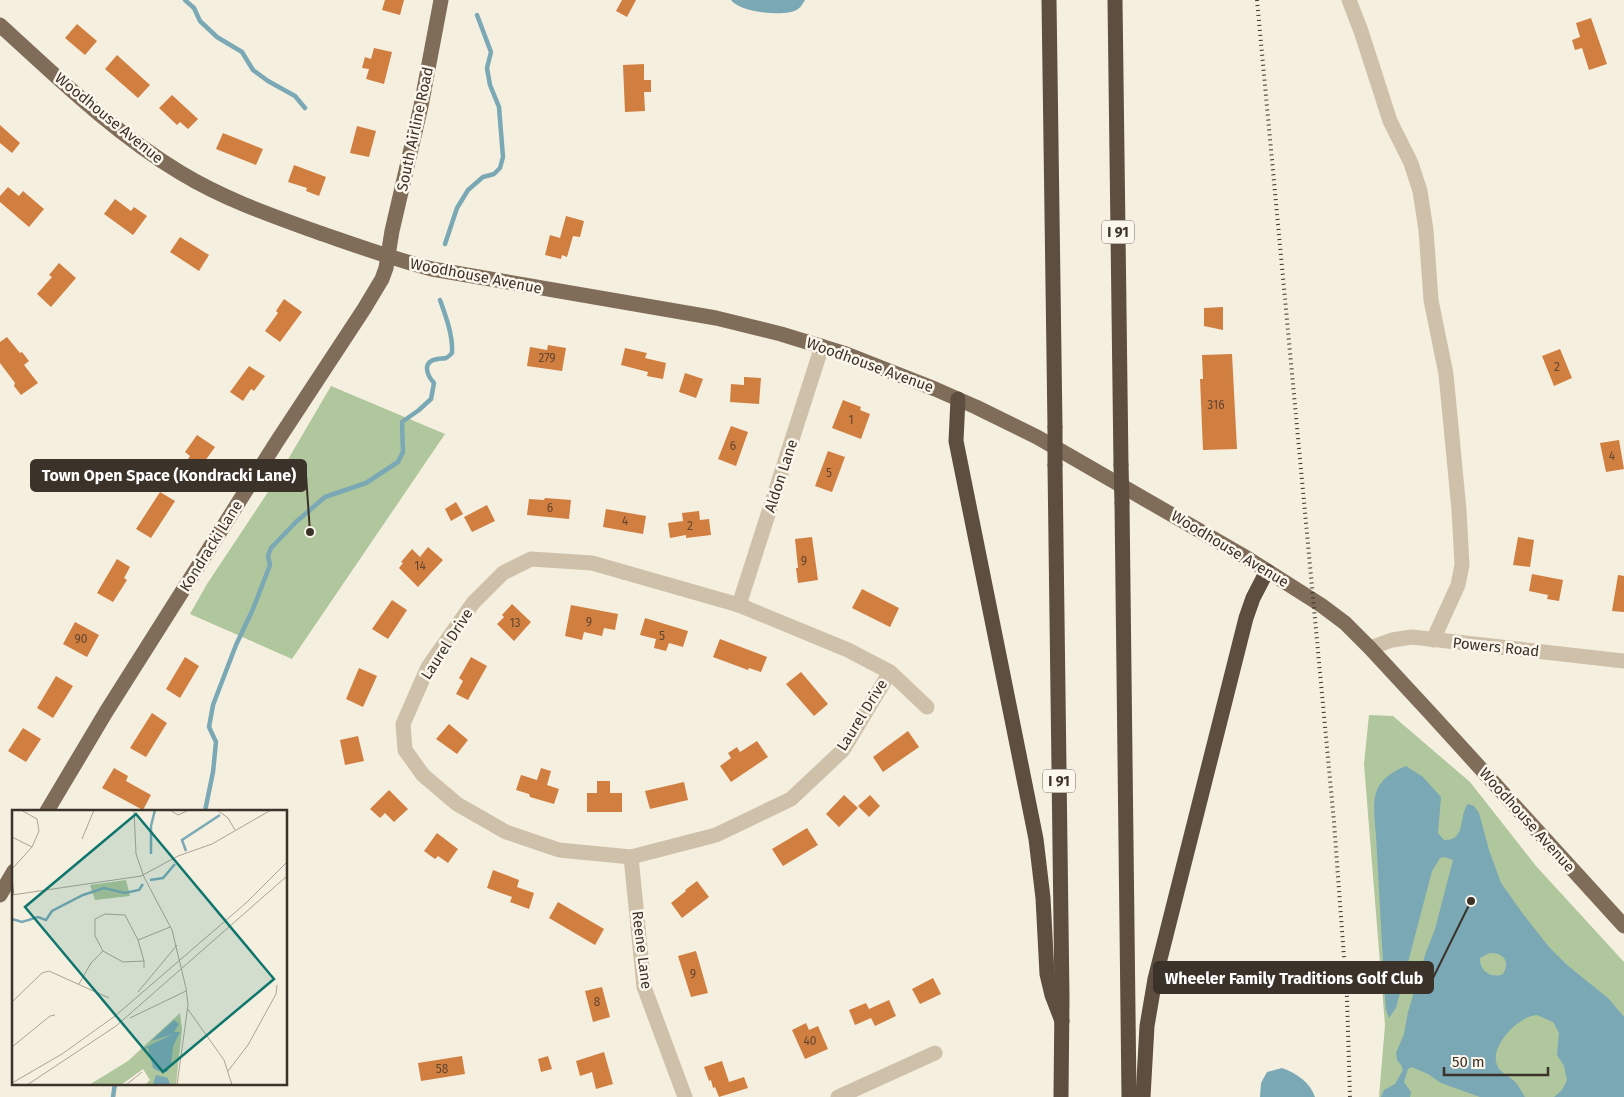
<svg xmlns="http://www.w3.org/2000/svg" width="1624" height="1097" font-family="'Fira Sans',sans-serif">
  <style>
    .green { fill: #b0c69c }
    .water { fill: #7aa8b5; fill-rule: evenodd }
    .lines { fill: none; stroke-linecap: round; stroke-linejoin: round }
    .stream { stroke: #7aa8b5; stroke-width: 4.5 }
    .building { fill: #d17f41 }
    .minor { stroke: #cfc1a9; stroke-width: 15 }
    .major { stroke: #7f6d59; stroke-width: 15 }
    .highway { stroke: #5d4e40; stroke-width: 15 }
    .rail { stroke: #3b3229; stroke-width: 4; stroke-dasharray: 1 4; stroke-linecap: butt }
    .highway-bridge { stroke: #5d4e40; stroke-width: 15 }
    .labels { text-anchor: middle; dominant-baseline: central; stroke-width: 5; stroke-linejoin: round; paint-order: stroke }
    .number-label { font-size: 12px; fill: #60452f }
    .shield { fill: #fcf7ec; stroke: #756d64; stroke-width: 1 }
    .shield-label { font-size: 14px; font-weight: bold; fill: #3b3229 }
    .street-label { font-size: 15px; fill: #3b3229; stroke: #fcf7ec }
    .inset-river { fill: none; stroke: #7aa8b5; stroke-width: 2.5 }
    .inset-road { fill: none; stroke: #aba396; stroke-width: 1 }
    .view { fill: #0f766e; fill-opacity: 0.15; stroke: #0f766e; stroke-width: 2.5 }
    .inset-edge { fill: none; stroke: #3b3229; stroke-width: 2.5 }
    .leader { fill: none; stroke: #3b3229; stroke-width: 2 }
    .callout-dot { fill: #3b3229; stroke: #fcf7ec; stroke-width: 2 }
    .callout { fill: #3b3229; stroke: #3b3229; stroke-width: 2 }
    .callout-label { font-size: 16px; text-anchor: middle; font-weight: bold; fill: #fff }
  </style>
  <rect width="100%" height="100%" fill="#f5efdf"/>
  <g class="green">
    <path d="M331 386 445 434 292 659 190 614 207 584 276 480Z"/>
    <path d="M1369 715 1393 716 1470 782 1536 866 1624 962V1097H1379L1385 1025 1364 764Z"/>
  </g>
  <g class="water">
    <path d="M731 0H805C803 3 801 7 798 9 786 18 739 12 731 0Z"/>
    <path d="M1406 766 1423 777 1441 797 1438 833 1444 840C1467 841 1458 816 1468 804L1474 806 1479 813 1489 850 1501 883 1523 914 1549 947 1567 965 1608 998 1624 1017V1097H1554L1562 1090 1567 1080 1564 1066 1557 1055 1559 1033 1553 1022 1537 1015C1519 1016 1493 1043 1496 1061 1498 1074 1510 1075 1517 1084 1520 1088 1522 1093 1525 1097H1480L1441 1083 1428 1074 1412 1067 1408 1069 1404 1082 1411 1092 1410 1097H1381L1384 1090 1395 1084 1403 1070 1401 1065 1397 1060 1396 1053 1404 1034 1408 1012 1425 955 1435 929 1453 860 1445 857 1440 858 1432 871 1396 1008 1389 1018 1386 1010 1385 998 1376 835C1373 801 1369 781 1406 766ZM1489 953C1503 952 1511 961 1503 974 1492 979 1479 971 1480 958Z"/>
    <path d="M1282 1068C1296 1073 1310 1082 1315 1097H1260L1261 1083 1267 1072Z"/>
  </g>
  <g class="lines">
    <g class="stream">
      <path d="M185 0 194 8 200 21 217 37 242 52 253 70 268 81 295 96 305 108"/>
      <path d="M445 244 457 208 468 190 483 177 494 174 500 168 503 157 499 107 490 85 487 68 491 52 477 15"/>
      <path d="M205 811 213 772 216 742 209 727 213 705 236 645 253 609 270 565 268 556 271 548 296 522 325 497 366 483 398 462 403 452 402 422 419 410 431 399 434 383C426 374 422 361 438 359 440 358 443 359 446 358 447 358 452 353 452 353 453 335 446 317 440 300"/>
      <path d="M113 1097 115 1083"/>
    </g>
  </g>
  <g class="building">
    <path d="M385 0H404L400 15 382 10Z"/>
    <path d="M622 0H636L627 17 616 11Z"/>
    <path d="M1591 18 1607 64 1589 70 1582 48 1575 50 1572 40 1580 37 1576 23Z"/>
    <path d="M77 24 97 41 85 55 65 38Z"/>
    <path d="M374 48 392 52 384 84 366 79 369 69 362 68 365 57 371 59Z"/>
    <path d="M117 55 150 85 138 98 105 69Z"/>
    <path d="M644 64V80H651V92H644L645 111 625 112 623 65Z"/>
    <path d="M172 95 198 119 188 129 180 122 177 125 159 108Z"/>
    <path d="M0 125 20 143 12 153 0 143Z"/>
    <path d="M357 126 376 131 369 157 350 153Z"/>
    <path d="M223 133 263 149 256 165 216 149Z"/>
    <path d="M294 165 326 177 319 196 306 191 307 188 288 182Z"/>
    <path d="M8 187 19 196 23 191 44 209 29 227 0 202V196Z"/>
    <path d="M115 199 131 211 134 207 147 216 133 235 104 214Z"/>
    <path d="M566 216 584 221 580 237 573 236 567 257 562 255 561 259 545 255 550 235 560 238Z"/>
    <path d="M180 237 209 255 199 271 170 252Z"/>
    <path d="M59 263 76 278 51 307 37 294 52 277 49 275Z"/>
    <path d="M284 299 302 312 280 342 265 331 278 313 276 311Z"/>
    <path d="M1223 307V330L1204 326V308Z"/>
    <path d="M7 337 20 353 22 352 29 361 24 365 38 383 21 395 14 386 15 383 0 363V342Z"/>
    <path d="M548 345 566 348 562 371 527 366 530 347 547 350Z"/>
    <path d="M625 348 647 353 645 358 666 363 663 379 647 376 648 372 621 365Z"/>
    <path d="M1560 349 1572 378 1554 386 1542 356Z"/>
    <path d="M1232 354 1237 449 1203 450 1200 379H1203L1202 355Z"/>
    <path d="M249 366 265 376 254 391 251 389 243 401 230 392Z"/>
    <path d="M685 373 703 379 696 398 679 392Z"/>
    <path d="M744 377 761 378 759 404 730 402 731 384 744 385Z"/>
    <path d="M843 400 861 407 860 410 870 414 861 439 832 428Z"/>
    <path d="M731 426 748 432 736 466 718 459Z"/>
    <path d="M197 435 215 447 200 468 188 459 190 456 185 452Z"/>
    <path d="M1619 440 1624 469 1606 472 1600 443Z"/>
    <path d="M828 451 845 457 832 492 815 486Z"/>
    <path d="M160 492 175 501 151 538 136 529Z"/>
    <path d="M545 498 571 500 569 519 527 515 529 499 544 500Z"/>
    <path d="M456 502 463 514 451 521 445 509Z"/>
    <path d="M487 505 495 521 472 532 464 517Z"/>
    <path d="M606 509 646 516 643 534 603 527Z"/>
    <path d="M699 511 700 520 709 519 711 535 686 538V535L670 538 668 523 683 521 682 513Z"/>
    <path d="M812 537 818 580 798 583 796 568H798L795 539Z"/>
    <path d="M1518 537 1534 540 1530 567 1513 565Z"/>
    <path d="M428 547 443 560 418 587 399 568 403 563 401 562 412 549 420 557Z"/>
    <path d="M117 559 130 567 124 578 127 580 113 602 97 593Z"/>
    <path d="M1532 574 1563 580 1559 601 1547 599 1548 595 1529 591Z"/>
    <path d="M1618 575 1624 576V612L1612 611Z"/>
    <path d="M862 589 899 608 890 627 852 608Z"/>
    <path d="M392 600 407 610 388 639 372 629Z"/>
    <path d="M512 604 531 622 514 641 497 624 504 617 502 615Z"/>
    <path d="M571 605 618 614 615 630 604 628 602 636 584 632 582 640 565 636Z"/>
    <path d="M645 618 688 631 683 647 669 643 666 651 654 648 656 639 640 635Z"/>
    <path d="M75 622 99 635 87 657 63 644Z"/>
    <path d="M720 639 767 657 761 672 749 668 748 670 713 657Z"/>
    <path d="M185 657 199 666 180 698 166 689Z"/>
    <path d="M471 657 487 666 468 700 456 694 463 681 459 678Z"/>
    <path d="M359 668 377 676 363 707 346 699Z"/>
    <path d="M801 672 828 704 814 716 786 684Z"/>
    <path d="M56 676 73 686 53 718 37 708Z"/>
    <path d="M152 713 167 723 146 757 130 748Z"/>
    <path d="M449 724 468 740 457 754 436 739Z"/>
    <path d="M23 728 41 739 26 762 8 751Z"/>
    <path d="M908 731 919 747 883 772 873 757Z"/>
    <path d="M358 736 364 761 345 765 340 740Z"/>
    <path d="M757 741 768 757 731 782 720 766 731 758 728 753 737 747 740 752Z"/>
    <path d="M114 768 128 776 126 781 151 795 143 810 102 788Z"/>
    <path d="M541 768 551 771 547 785 559 789 554 804 530 797 529 794 516 790 521 775 537 780Z"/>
    <path d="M597 781H610V793H622V812H587V793H597Z"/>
    <path d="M684 782 688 800 650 809 645 791Z"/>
    <path d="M389 790 408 809 394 822 385 813 380 818 370 809Z"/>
    <path d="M844 795 858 808 839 827 826 814Z"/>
    <path d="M870 795 880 806 869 817 858 806Z"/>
    <path d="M807 828 818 845 783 866 772 849Z"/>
    <path d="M437 833 458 849 448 863 438 856 435 859 424 851Z"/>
    <path d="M493 870 519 880 517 887 534 893 529 909 510 902 512 897 487 888Z"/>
    <path d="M697 881 709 897 682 918 671 903 686 891 685 890Z"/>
    <path d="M558 902 604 929 595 945 549 918Z"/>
    <path d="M696 951 708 993 691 997 678 956Z"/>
    <path d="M933 978 941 994 920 1004 912 989Z"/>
    <path d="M602 987 610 1017 593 1022 585 991Z"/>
    <path d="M889 1000 896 1016 875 1026 871 1018 855 1025 849 1010 866 1003 869 1009Z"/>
    <path d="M806 1023 809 1030 818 1026 828 1049 805 1059 792 1030Z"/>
    <path d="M604 1052 613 1084 596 1089 592 1072 580 1076 576 1061Z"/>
    <path d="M462 1056 465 1074 421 1081 418 1063Z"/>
    <path d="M548 1056 552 1069 541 1072 538 1059Z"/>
    <path d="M722 1061 729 1082 744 1077 748 1088 719 1097 715 1087 713 1088 711 1080 709 1081 704 1067Z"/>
  </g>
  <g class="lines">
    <g class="minor">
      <path d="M1349 0 1361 31 1390 121 1411 163 1420 191 1426 230 1431 300 1446 374 1459 510 1462 565 1458 585 1433 640"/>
      <path d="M739 605 822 346"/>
      <path d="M1370 648 1392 640 1412 637 1624 661"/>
      <path d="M890 672 843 750 791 799 716 835 631 857 559 850 506 832 457 804 423 775 405 750 403 724 428 667 473 603 503 573 531 559 592 563 739 605 848 650 890 672 927 707"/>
      <path d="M631 857 644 987 685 1097"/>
      <path d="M838 1097 935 1053"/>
    </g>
    <g class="major">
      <path d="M0 25C57 77 114 133 181 173 224 199 270 215 317 232 355 245 393 259 432 269L716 318 781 334 846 354 935 389 976 407 1037 437 1247 558 1321 605 1345 623 1370 648 1432 715 1624 926"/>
      <path d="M47 811 106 712 276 443 364 309 382 279 386 268 392 231 421 106 441 0"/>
      <path d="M0 895 14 871"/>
    </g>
    <g class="highway">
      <path d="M1049 0 1055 427"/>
      <path d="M1115 0 1121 465"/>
      <path d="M958 399 956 441 1036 839 1043 898 1047 974 1052 995 1062 1021"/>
      <path d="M1055 465 1062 998 1061 1097"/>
      <path d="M1122 503 1129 1097"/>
      <path d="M1143 1097 1147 1026 1155 979 1246 618 1253 598 1267 571"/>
    </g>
    <path class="rail" d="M1257 0 1334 822 1347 998 1350 1097"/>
    <g class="highway-bridge">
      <path d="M1055 427V465"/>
      <path d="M1121 465 1122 503"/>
    </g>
  </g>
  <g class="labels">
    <g class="number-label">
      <text x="547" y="358">279</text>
      <text x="1557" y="367">2</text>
      <text x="1216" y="405">316</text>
      <text x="851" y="420">1</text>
      <text x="733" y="446">6</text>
      <text x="1612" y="456">4</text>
      <text x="829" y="473">5</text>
      <text x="550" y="508">6</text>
      <text x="625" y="521">4</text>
      <text x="690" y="526">2</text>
      <text x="804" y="561">9</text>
      <text x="420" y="566">14</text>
      <text x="589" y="622">9</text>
      <text x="515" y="623">13</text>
      <text x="662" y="636">5</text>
      <text x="81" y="639">90</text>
      <text x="693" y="974">9</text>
      <text x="597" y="1002">8</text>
      <text x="810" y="1041">40</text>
      <text x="442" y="1069">58</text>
    </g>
    <g class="shield">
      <rect x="1102" y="220.5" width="32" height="23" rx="4"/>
      <rect x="1043" y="769.5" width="32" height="23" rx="4"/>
    </g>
    <g class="shield-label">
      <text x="1118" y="232">I 91</text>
      <text x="1059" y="781">I 91</text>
    </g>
    <g class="street-label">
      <text transform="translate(109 118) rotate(39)">Woodhouse Avenue</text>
      <text transform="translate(415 129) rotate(-78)">South Airline Road</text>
      <text transform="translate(476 276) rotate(11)">Woodhouse Avenue</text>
      <text transform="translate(870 365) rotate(20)">Woodhouse Avenue</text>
      <text transform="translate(781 476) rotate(-72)">Aldon Lane</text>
      <text transform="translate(211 546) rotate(-58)">Kondracki Lane</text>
      <text transform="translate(1230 549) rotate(31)">Woodhouse Avenue</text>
      <text transform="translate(447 644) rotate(-57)">Laurel Drive</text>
      <text transform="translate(1496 647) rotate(6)">Powers Road</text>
      <text transform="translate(862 715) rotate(-58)">Laurel Drive</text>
      <text transform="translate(1527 820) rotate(48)">Woodhouse Avenue</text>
      <text transform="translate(642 950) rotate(83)">Reene Lane</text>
    </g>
  </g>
  <g transform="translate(12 810)">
    <rect width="275" height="275" fill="#f5efdf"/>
    <path d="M114 70 118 86 83 90 78 75ZM168 203 170 219 164 275H133L138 270 131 259 109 275H77L116 251Z" fill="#b0c69c"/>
    <path d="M162 210 167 214 162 222H168L161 236 159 255 155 262 146 261 141 258 136 238 128 240 161 224 139 231ZM144 265 156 268 158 275H141Z" fill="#7aa8b5"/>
    <path class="inset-river" d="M174 41 170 30 208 5M139 44V16L143 0M138 70 151 68 163 54M0 109 10 112 26 107 34 110 40 101 71 85 92 78 113 83 127 80 131 74"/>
    <path class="inset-road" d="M122 0 124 44 132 67 160 120 174 178 176 195 165 275M158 0 166 5 177 0M205 0 216 8 223 20M0 27 20 37M70 29 82 0M0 59 20 37 27 21 25 9 9 0M0 67 2 85M0 85 129 66 166 46 200 34 259 0M126 130 158 117M132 158V151L126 130 113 105 93 104 83 109V126L91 141 111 152 132 151M67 174 79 153 91 141M126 182 165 135M0 192 30 163 37 161 97 188M175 198 212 250 220 275M118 208 174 181M0 237 38 206 43 205M216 261 236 235 264 184 265 175M0 273 50 244 103 206 234 93 275 52M15 275 104 216 275 66M114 275 130 262"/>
    <path class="view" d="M124 4 262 169 151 262 13 97Z"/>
    <rect width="275" height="275" class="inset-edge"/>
  </g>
  <path class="leader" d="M310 532L306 475M1471 901L1433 978"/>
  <g class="callout-dot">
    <circle cx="310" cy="532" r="5"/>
    <circle cx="1471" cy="901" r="5"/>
  </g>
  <g class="callout">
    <rect x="31" y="460" width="275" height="31" rx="5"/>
    <rect x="1154" y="962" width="279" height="31" rx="5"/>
  </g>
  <g class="callout-label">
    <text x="169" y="481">Town Open Space (Kondracki Lane)</text>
    <text x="1294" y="984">Wheeler Family Traditions Golf Club</text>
  </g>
  <path d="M1444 1067v8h104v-8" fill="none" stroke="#3b3229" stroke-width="2.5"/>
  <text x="1452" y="1067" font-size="15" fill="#3b3229" stroke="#fcf7ec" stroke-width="4" paint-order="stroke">50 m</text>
</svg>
